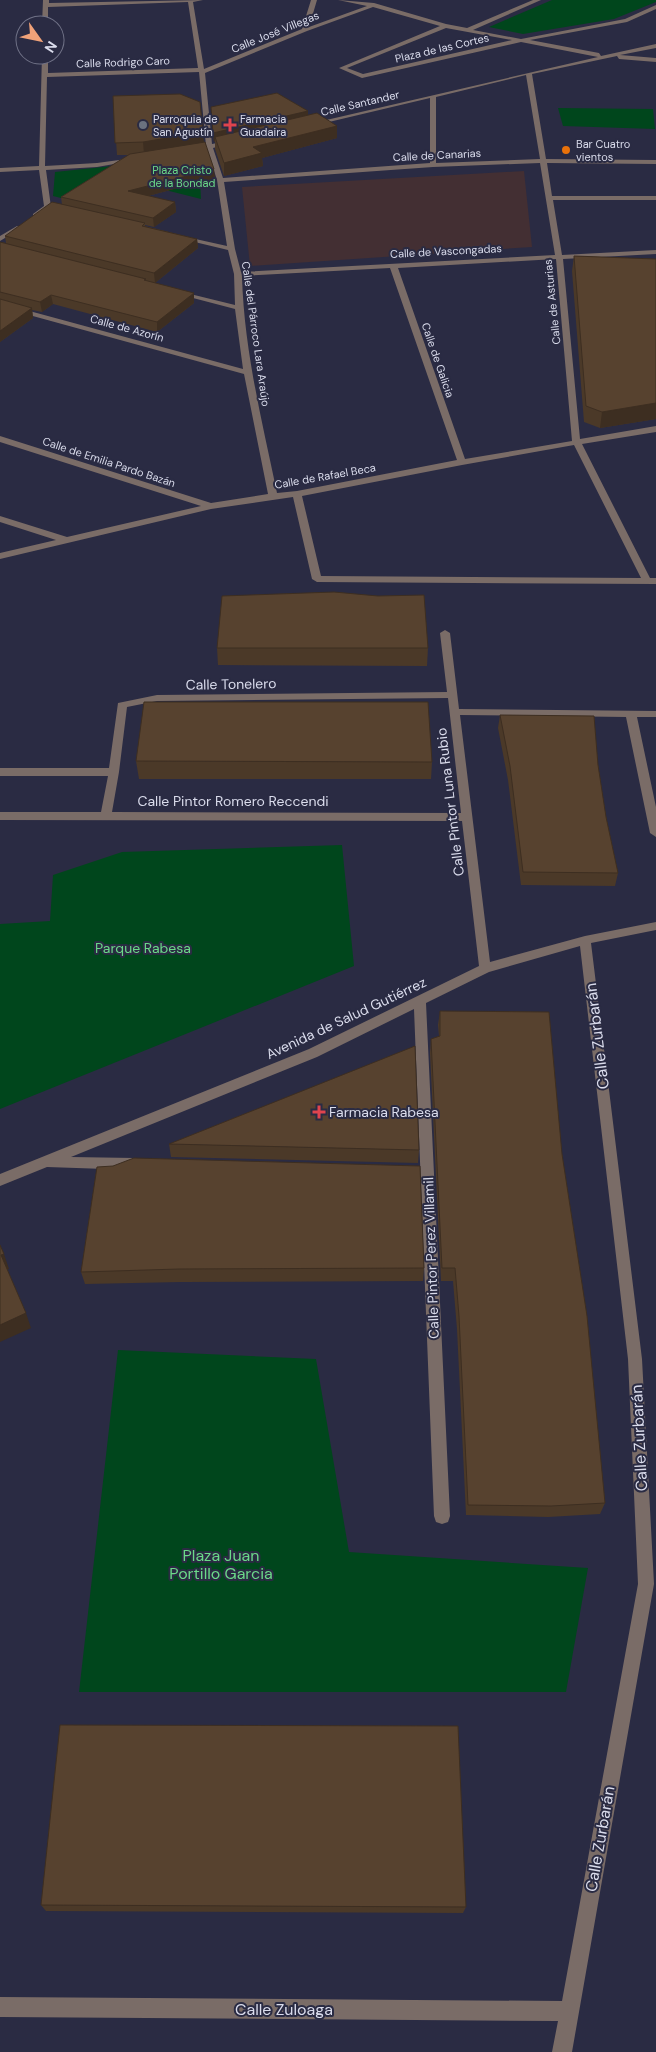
<svg xmlns="http://www.w3.org/2000/svg" width="656" height="2052" font-family="'DM Sans',sans-serif">
  <style>
    .education { fill: #432f33 }
    .green { fill: #00461c }
    .lines { fill: none; stroke-linecap: round; stroke-linejoin: round }
    .minor { fill: #7a6c67; fill-rule: evenodd }
    .wall { fill: #4b3928 }
    .shaded-wall { fill: #3d2e21 }
    .building { fill: #57422f; stroke: #3d2e21 }
    .worship-dot { fill: #6b7280; stroke: #2a2b43; stroke-width: 2 }
    .health-dot { fill: #e0444e; stroke: #2a2b43; stroke-width: 2 }
    .food-dot { fill: #e8710a; stroke: #2a2b43; stroke-width: 2 }
    .labels { text-anchor: middle; dominant-baseline: central; stroke-width: 4; stroke-linejoin: round; paint-order: stroke }
    .far-street-label { font-size: 11px; fill: #dadcec; stroke: #2a2b43 }
    .far-poi-label { font-size: 11px; fill: #dadcec; stroke: #2a2b43; text-anchor: start }
    .far-park-label { font-size: 11px; fill: #6bd989; stroke: #2a2b43 }
    .street-label { font-size: 14px; fill: #dadcec; stroke: #2a2b43 }
    .park-label { font-size: 14px; fill: #6bd989; stroke: #2a2b43 }
    .poi-label { font-size: 14px; fill: #dadcec; stroke: #2a2b43; text-anchor: start }
    .near-street-label { font-size: 16px; fill: #dadcec; stroke: #2a2b43 }
    .near-park-label { font-size: 16px; fill: #6bd989; stroke: #2a2b43 }
  </style>
  <rect width="100%" height="100%" fill="#2a2b43"/>
  <path class="education" d="M524 171 532 247 250 266 242 187Z"/>
  <g class="green">
    <path d="M552 0H656V2L614 19 523 34 489 27Z"/>
    <path d="M558 108 653 109 655 129 563 126Z"/>
    <path d="M199 157 201 199 110 176 65 199 53 196 55 172Z"/>
    <path d="M342 845 354 966 0 1109V924L50 921 53 875 122 852Z"/>
    <path d="M118 1350 316 1359 349 1552 588 1568 566 1692H79Z"/>
  </g>
  <g class="lines">
    <g class="minor">
      <path d="M43 0H49V3L203 0 193 2 204 69 302 29 311 0H317L309 27 367 6 338 0 374 3 446 24 467 28 533 0H541L473 30 521 39 625 19 656 5V9L627 22 530 40 599 53 601 56 656 44V48L620 55 656 58V62L619 59 617 56 532 74 546 159 656 160V164L547 163 552 196H656V200H553L562 255 656 250V254L563 259 580 439 656 426V432L582 444 650 578H656V584L317 582 312 579 293 497 211 509 0 559V553L56 540 0 522V516L67 537 201 506 0 442V436L211 503 268 494 244 374 0 307V303L243 369 235 309 174 293 178 291 235 305 234 274 228 250 178 238 182 236 227 246 217 180 207 149 190 153 187 151 206 146 199 72 47 77 45 166 97 163 134 158 137 160 97 167 46 170 51 207 35 217 33 216V214L44 206 39 170 0 172V168L39 166 42 55H48V73L198 68 188 2 48 7V25H42ZM373 7 440 26 339 68 362 78 521 42 598 57 309 124 312 126 430 98V163L223 178 213 148 235 142 232 140 212 144 205 73 307 31ZM446 28 512 40 363 74 347 68ZM526 75 540 159 436 163V97ZM540 163 555 255 241 272 235 249 224 182 433 167ZM556 259 572 441 465 459 398 268ZM390 268 457 460 297 491 277 493C262 421 244 350 242 276ZM574 445 641 578 321 576 302 496 462 465Z"/>
      <path d="M17 226 23 227 0 241V236Z"/>
      <path d="M445 630 450 633 459 709 656 711V717H637L656 807V837L650 833 626 717 460 715 490 962 585 936 656 922V930L591 943 642 1359 654 1584 572 2052H552L558 2021 0 2017V1997L562 2001 638 1584 628 1359 580 946 489 972 426 1003 450 1516 448 1522 442 1524 436 1522 434 1516 414 1009 317 1057 71 1157 135 1158 140 1160 142 1164 140 1168 135 1170 47 1167 0 1186V1174L309 1049 479 966 462 821 0 820V812H101L108 776H0V768H109L118 703 157 695 447 692 440 633ZM448 698 461 813 112 812 119 772 127 707 157 701Z"/>
    </g>
  </g>
  <g class="wall">
    <path d="M113 96 204 142 215 178 148 196 175 202 176 212 154 227 145 225V226L197 239 198 248 155 283 194 303 157 332 53 304 42 312 32 310 33 318 0 342V242L6 243 5 236 62 205 61 197 130 155H117Z"/>
    <path d="M211 107 308 116 337 138 262 158 263 166 224 176 215 149V141L214 142Z"/>
    <path d="M574 256 656 259V419L600 428 584 422 572 271Z"/>
    <path d="M217 648H428L427 666 218 665Z"/>
    <path d="M500 715 598 765 606 817 618 873 615 886 521 885 508 780 498 728Z"/>
    <path d="M136 761 432 762 431 779H139Z"/>
    <path d="M440 1011 562 1154 605 1503 600 1514 548 1517 466 1515 457 1329 453 1281H441L430 1053 431 1039 439 1036 438 1025Z"/>
    <path d="M169 1144 419 1150 418 1163 171 1157Z"/>
    <path d="M97 1167 424 1268 423 1281 181 1282 85 1284 81 1272Z"/>
    <path d="M41 1905 466 1907 463 1913 46 1911Z"/>
  </g>
  <g class="shaded-wall">
    <path d="M308 111V120L215 137V141L214 142 213 133Z"/>
    <path d="M337 126V138L262 158 263 166 224 176V163L253 147Z"/>
    <path d="M203 132 204 144 144 154 143 142Z"/>
    <path d="M214 169 215 178 129 201 128 191Z"/>
    <path d="M175 202 176 212 154 227 153 218Z"/>
    <path d="M197 239 198 248 155 283 154 273Z"/>
    <path d="M194 293V303L157 332V322Z"/>
    <path d="M51 295 53 304 42 312 40 302Z"/>
    <path d="M32 308 33 318 0 342V331Z"/>
    <path d="M656 403V419L600 428 602 412Z"/>
    <path d="M4 1254 9 1269 6 1270 1 1255Z"/>
    <path d="M26 1313 31 1328 0 1342V1325Z"/>
  </g>
  <g class="building">
    <path d="M277 93 308 111 213 133 211 107Z"/>
    <path d="M180 94 200 102 203 132 143 142 115 143 113 96Z"/>
    <path d="M317 113 337 126 253 147 262 153 224 163 215 137Z"/>
    <path d="M205 142 214 169 128 191 175 202 153 218 61 197 130 154Z"/>
    <path d="M52 202 145 223 142 226 197 239 154 273 5 236Z"/>
    <path d="M0 242 146 279 144 280 194 293 157 322 51 295 40 302 0 292Z"/>
    <path d="M574 256 656 259V403L602 412 586 406Z"/>
    <path d="M0 299 32 308 0 331Z"/>
    <path d="M334 592 378 596 424 595 428 648H217L222 596Z"/>
    <path d="M144 702H428L432 762 136 761Z"/>
    <path d="M500 715 594 716 598 765 606 817 618 873 523 872 510 766Z"/>
    <path d="M440 1011 549 1012 562 1154 587 1316 605 1503 551 1506 468 1505 459 1316 455 1268H442L431 1039 440 1036Z"/>
    <path d="M415 1046 419 1150 169 1144Z"/>
    <path d="M134 1158 420 1166 424 1268 179 1269 81 1272 97 1167 113 1166Z"/>
    <path d="M0 1245 4 1254 1 1255 26 1313 0 1325Z"/>
    <path d="M60 1725 458 1726 466 1907 41 1905Z"/>
  </g>
  <circle class="worship-dot" cx="143" cy="125" r="5"/>
  <g class="health-dot">
    <path d="M227.5 117.5h5v5h5v5h-5v5h-5v-5h-5v-5h5z"/>
    <path d="M316.5 1104.5h5v5h5v5h-5v5h-5v-5h-5v-5h5z"/>
  </g>
  <circle class="food-dot" cx="566" cy="150" r="5"/>
  <g class="labels">
    <g class="far-street-label">
      <text transform="translate(275 32) rotate(-22)">Calle José Villegas</text>
      <text transform="translate(442 48) rotate(-13)">Plaza de las Cortes</text>
      <text transform="translate(123 62) rotate(-2)">Calle Rodrigo Caro</text>
      <text transform="translate(360 103) rotate(-13)">Calle Santander</text>
      <text transform="translate(437 155) rotate(-3)">Calle de Canarias</text>
      <text transform="translate(446 251) rotate(-3)">Calle de Vascongadas</text>
      <text transform="translate(552 302) rotate(-96)">Calle de Asturias</text>
      <text transform="translate(127 328) rotate(15)">Calle de Azorín</text>
      <text transform="translate(256 334) rotate(82)">Calle del Párroco Lara Araújo</text>
      <text transform="translate(438 360) rotate(71)">Calle de Galicia</text>
      <text transform="translate(109 462) rotate(18)">Calle de Emilia Pardo Bazán</text>
      <text transform="translate(325 476) rotate(-10)">Calle de Rafael Beca</text>
    </g>
    <g class="far-poi-label">
      <text x="153" y="119">Parroquia de<tspan x="153" dy="13">San Agustín</tspan></text>
      <text x="240" y="119">Farmacia<tspan x="240" dy="13">Guadaira</tspan></text>
      <text x="576" y="144">Bar Cuatro<tspan x="576" dy="13">vientos</tspan></text>
    </g>
    <g class="far-park-label">
      <text x="182" y="170">Plaza Cristo<tspan x="182" dy="13">de la Bondad</tspan></text>
    </g>
    <g class="street-label">
      <text transform="translate(231 684) rotate(-1)">Calle Tonelero</text>
      <text x="233" y="801">Calle Pintor Romero Reccendi</text>
      <text transform="translate(450 802) rotate(-97)">Calle Pintor Luna Rubio</text>
      <text transform="translate(346 1018) rotate(-25)">Avenida de Salud Gutiérrez</text>
      <text transform="translate(431 1258) rotate(-92)">Calle Pintor Perez Villamil</text>
    </g>
    <g class="park-label">
      <text x="143" y="948">Parque Rabesa</text>
    </g>
    <g class="poi-label">
      <text x="329" y="1112">Farmacia Rabesa</text>
    </g>
    <g class="near-street-label">
      <text transform="translate(597 1036) rotate(-97)">Calle Zurbarán</text>
      <text transform="translate(639 1438) rotate(-93)">Calle Zurbarán</text>
      <text transform="translate(600 1839) rotate(-80)">Calle Zurbarán</text>
      <text x="284" y="2009">Calle Zuloaga</text>
    </g>
    <g class="near-park-label">
      <text x="221" y="1555">Plaza Juan<tspan x="221" dy="18">Portillo Garcia</tspan></text>
    </g>
  </g>
  <g transform="translate(40 40) rotate(123)"><circle r="24" fill="#2a2b43" stroke="#707287"/>
  <path d="M0-4L9 19L0 12L-9 19Z" fill="#f0a279"/>
  <text y="-8" font-size="14" font-weight="bold" text-anchor="middle" fill="#dadcec">N</text>
  </g>
</svg>
